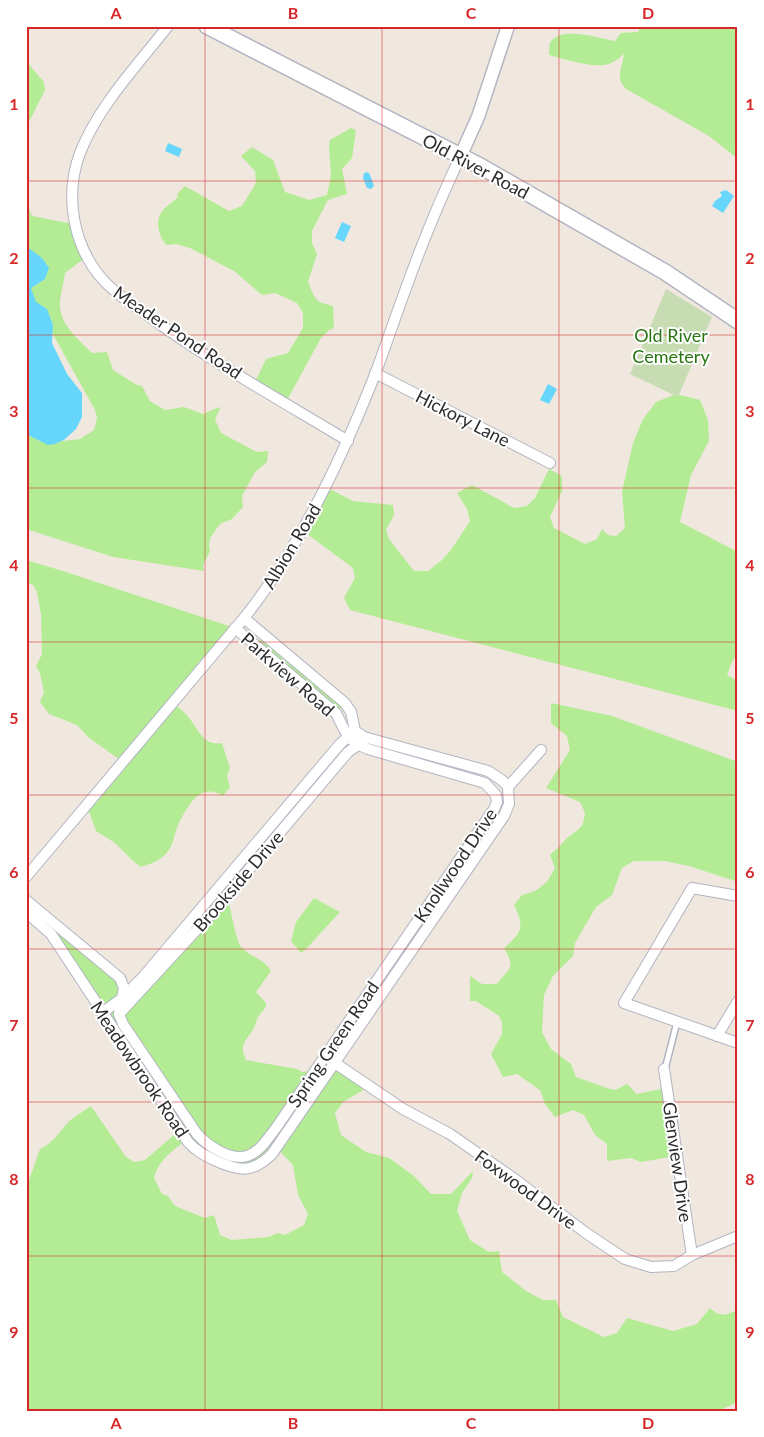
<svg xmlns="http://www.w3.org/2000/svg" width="764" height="1437" font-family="Lato,sans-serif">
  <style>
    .green { fill: #b4ec95; fill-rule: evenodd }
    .cemetery { fill: #c8dcb4 }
    .water { fill: #67d6fc }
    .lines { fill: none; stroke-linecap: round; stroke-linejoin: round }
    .service-casing { stroke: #b2b5c2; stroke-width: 8 }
    .minor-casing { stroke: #b2b5c2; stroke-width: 12 }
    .tertiary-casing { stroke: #b2b5c2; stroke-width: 15 }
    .secondary-casing { stroke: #b2b5c2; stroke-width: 18 }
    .service { stroke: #fff; stroke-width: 5 }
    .minor { stroke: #fff; stroke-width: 10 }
    .tertiary { stroke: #fff; stroke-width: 12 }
    .secondary { stroke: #fff; stroke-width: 15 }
    .grid { fill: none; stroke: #d62828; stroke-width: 1; stroke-opacity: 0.55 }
    .labels { text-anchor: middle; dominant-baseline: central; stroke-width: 4; stroke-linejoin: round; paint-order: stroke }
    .street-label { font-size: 18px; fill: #2d2d2d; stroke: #fff }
    .park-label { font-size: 18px; fill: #287512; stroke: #fff }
    .neatline { fill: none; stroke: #d62828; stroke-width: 2 }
    .grid-label { font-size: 16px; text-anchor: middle; font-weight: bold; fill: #d62828 }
  </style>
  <rect width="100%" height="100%" fill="#f0e8de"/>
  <g class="green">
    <path d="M641 26H738V159L709 136 626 89C615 78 622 68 624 54 620 57 616 61 611 63 596 70 564 59 549 55 549 51 549 46 550 43 559 25 599 38 615 41L621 33 638 32Z"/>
    <path d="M26 59 31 67 44 82 45 90 26 128Z"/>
    <path d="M351 128 356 130 352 158 342 169 347 194 328 200 312 231V243L317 254 308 282 314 296 319 302 333 306 334 328 329 330 321 338 285 404 253 386 266 359 288 353 303 328V313L297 303 275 293 262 295 234 271 190 248 176 244 167 245C162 240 161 238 159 231 155 212 165 209 178 197L177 194 185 186 229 211 242 206 256 183 255 171 241 156 252 147 273 160 285 192 309 200 327 195 331 175 329 147 330 140Z"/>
    <path d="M26 201 32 216 78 225 89 255 65 273C64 282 61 292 60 301 58 323 77 338 92 353L107 352 113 370 137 385 142 386 150 401 165 410 184 407 203 414 219 407 220 409 215 419 221 433 257 452 268 451 267 462 255 472 242 496 243 507 232 519 220 524 210 538 209 545 210 551 203 565 204 571 113 557 26 529V429L53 442 80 439 94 430 97 418 95 410 34 300 26 273Z"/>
    <path d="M676 394 700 400 708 420 709 441 691 475 680 522 738 552V652L732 662 727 675 738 681V711L350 610 344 598 355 578 353 568 303 531 326 487 353 501 393 505 394 515 386 530 389 539 414 571H428L442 560 451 550 470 521 467 509 457 493 472 485 514 508 527 506 535 498 549 469 562 476V491L550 517 554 528 585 544 597 539 602 529 608 535 616 536 625 528 622 492 633 443 643 419 656 402Z"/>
    <path d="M26 560 63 571 235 628 174 704C179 708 185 712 189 718 199 730 203 746 222 743L230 768 227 776 230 787 223 796C200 781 187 807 178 825 175 832 174 841 170 848 163 860 153 863 141 867L132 860 115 843 96 831 90 814 87 810 123 762 88 737 77 725 49 714 40 702 44 692 40 673 36 666 42 654 41 614 37 592 34 586 26 581Z"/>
    <path d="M264 635 345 703 336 713 256 644Z"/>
    <path d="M551 703 612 716 738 762V882L689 866 665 861H634L622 868 612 895 596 907 575 943 573 956 553 976 544 995 542 1032 551 1049 571 1064 576 1077 607 1088 615 1090 627 1084 637 1094 665 1088 676 1156 641 1162 631 1158 607 1161V1144L595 1135 584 1115 573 1110 555 1117 545 1104 540 1090 517 1074 503 1077 491 1054 502 1034V1022L499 1016 476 1001H470V976L482 984H497C510 967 516 968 504 948 522 933 525 927 514 905L522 895 535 891 547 882 555 868 550 855 559 847 567 838 579 829 583 824 585 813 580 802 546 788 570 750 567 736 551 723Z"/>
    <path d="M494 809 504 816 407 957 398 950Z"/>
    <path d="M262 836 271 844 227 895C230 904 236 942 241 947 250 957 263 958 271 971L256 992 266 1003C266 1010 262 1011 258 1017 256 1020 256 1024 254 1028 247 1041 238 1043 246 1060L297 1069 302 1072 314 1071 329 1055 370 1086 343 1102 335 1113 341 1135 366 1152 389 1158 414 1176 431 1194H451L473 1171 472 1178 462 1193 457 1211 470 1240 489 1252 499 1251 502 1272 526 1291 543 1300H556L563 1317 604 1337 617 1333 627 1318 673 1331 697 1324 710 1308C721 1318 725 1315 738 1310V1402L718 1411H26V1181L29 1180 40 1149 47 1145 54 1139 69 1121 91 1106 126 1157 134 1162 145 1160 182 1128 107 1018ZM190 1138C209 1153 235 1175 260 1158 266 1155 268 1148 272 1143L293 1165 298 1195 308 1214 304 1225 285 1235 278 1233 268 1237 232 1240 220 1235 214 1215 205 1218 175 1206 168 1196 162 1194 154 1178C159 1159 174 1149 190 1138Z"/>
    <path d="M314 898 340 912 306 949 301 953 291 941 296 922Z"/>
    <path d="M41 912 120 978 123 992C114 1000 111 1006 98 1000L51 934Z"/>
  </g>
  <path class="cemetery" d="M666 289 712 317 678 397 630 374Z"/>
  <g class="water">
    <path d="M168 143 182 149 179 157 165 151Z"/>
    <path d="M368 172 370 175 374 186 371 189 367 188 363 178 364 173Z"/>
    <path d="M726 190 734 196 723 213 712 206 715 201 722 196 720 192Z"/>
    <path d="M342 222 351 226 344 242 335 238Z"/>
    <path d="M26 246 42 258 49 268 45 279 31 288 36 302 47 309 53 325 52 343 67 374 82 393V417L76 429 64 440 55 444 48 445 26 434Z"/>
    <path d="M548 384 557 389 549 404 540 400Z"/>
  </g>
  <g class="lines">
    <g class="service-casing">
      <path id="service" d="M665 1069 677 1022"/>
    </g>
    <g class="minor-casing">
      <g id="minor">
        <path d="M168 26C137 66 99 105 80 153 64 196 73 247 104 281 120 298 142 311 161 325 221 367 285 403 348 441"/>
        <path d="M375 373 550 463"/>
        <path d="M244 618 345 703 351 712 355 731"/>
        <path d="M358 733 364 737 371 739 488 771 503 781 508 787"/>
        <path d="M508 787 541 750"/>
        <path d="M26 877 244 618C300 548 343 456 376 372 395 320 412 267 434 216 442 196 451 177 460 157"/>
        <path d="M738 896 692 888 624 1003 738 1043"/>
        <path d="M26 900 120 978 124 988 119 1014 123 1024 197 1134C208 1146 230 1161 247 1156 260 1152 268 1138 276 1128L494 809 497 802 496 795 485 783 368 749C346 740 346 733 336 713L235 628"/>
        <path d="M26 912 51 934 188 1142C196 1151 204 1155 214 1160 238 1171 252 1174 272 1154L504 816 509 804 508 787"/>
        <path d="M102 1013 121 999 143 977 340 744 355 731"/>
        <path d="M119 1014 212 913 348 752 358 745 364 737"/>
        <path d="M717 1036 738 1001"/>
        <path d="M329 1059 403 1109 450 1134 516 1180 586 1233 625 1259 651 1267 674 1266 692 1255 738 1236"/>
        <path d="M664 1069 692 1255"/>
      </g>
    </g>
    <g class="tertiary-casing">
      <path id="tertiary" d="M460 157 478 117 508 26"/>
    </g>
    <g class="secondary-casing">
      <path id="secondary" d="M207 26 482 167 665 272 738 321"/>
    </g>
    <use href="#service" class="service"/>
    <use href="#minor" class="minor"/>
    <use href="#tertiary" class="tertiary"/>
    <use href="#secondary" class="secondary"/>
  </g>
  <path class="grid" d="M205 26V1411M382 26V1411M559 26V1411M26 181H738M26 335H738M26 488H738M26 642H738M26 795H738M26 949H738M26 1102H738M26 1256H738"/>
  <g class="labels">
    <g class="street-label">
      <text transform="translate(476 166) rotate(28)">Old River Road</text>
      <text transform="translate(178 332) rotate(34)">Meader Pond Road</text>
      <text transform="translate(463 418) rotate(27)">Hickory Lane</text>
      <text transform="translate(291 546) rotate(-59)">Albion Road</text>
      <text transform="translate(288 674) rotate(41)">Parkview Road</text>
      <text transform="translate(455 865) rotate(-56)">Knollwood Drive</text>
      <text transform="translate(238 881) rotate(-49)">Brookside Drive</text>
      <text transform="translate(333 1044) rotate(-56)">Spring Green Road</text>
      <text transform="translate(140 1069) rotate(56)">Meadowbrook Road</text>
      <text transform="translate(678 1162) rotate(82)">Glenview Drive</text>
      <text transform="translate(526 1189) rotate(36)">Foxwood Drive</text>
    </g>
    <g class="park-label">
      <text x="671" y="335">Old River<tspan x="671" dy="21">Cemetery</tspan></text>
    </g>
  </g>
  <rect width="764" height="1437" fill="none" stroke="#ffffff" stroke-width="55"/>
  <rect x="28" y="28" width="708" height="1382" class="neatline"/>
  <g class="grid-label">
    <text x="116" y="19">A</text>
    <text x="293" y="19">B</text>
    <text x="471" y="19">C</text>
    <text x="648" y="19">D</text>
    <text x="14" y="110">1</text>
    <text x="750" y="110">1</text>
    <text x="14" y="264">2</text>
    <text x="750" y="264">2</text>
    <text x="14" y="417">3</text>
    <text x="750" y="417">3</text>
    <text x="14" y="571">4</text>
    <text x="750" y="571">4</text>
    <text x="14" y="724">5</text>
    <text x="750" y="724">5</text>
    <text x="14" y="878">6</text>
    <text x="750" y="878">6</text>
    <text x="14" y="1031">7</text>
    <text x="750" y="1031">7</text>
    <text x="14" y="1185">8</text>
    <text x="750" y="1185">8</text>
    <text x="14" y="1338">9</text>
    <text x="750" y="1338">9</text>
    <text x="116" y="1429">A</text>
    <text x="293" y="1429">B</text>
    <text x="471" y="1429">C</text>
    <text x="648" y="1429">D</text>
  </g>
</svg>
